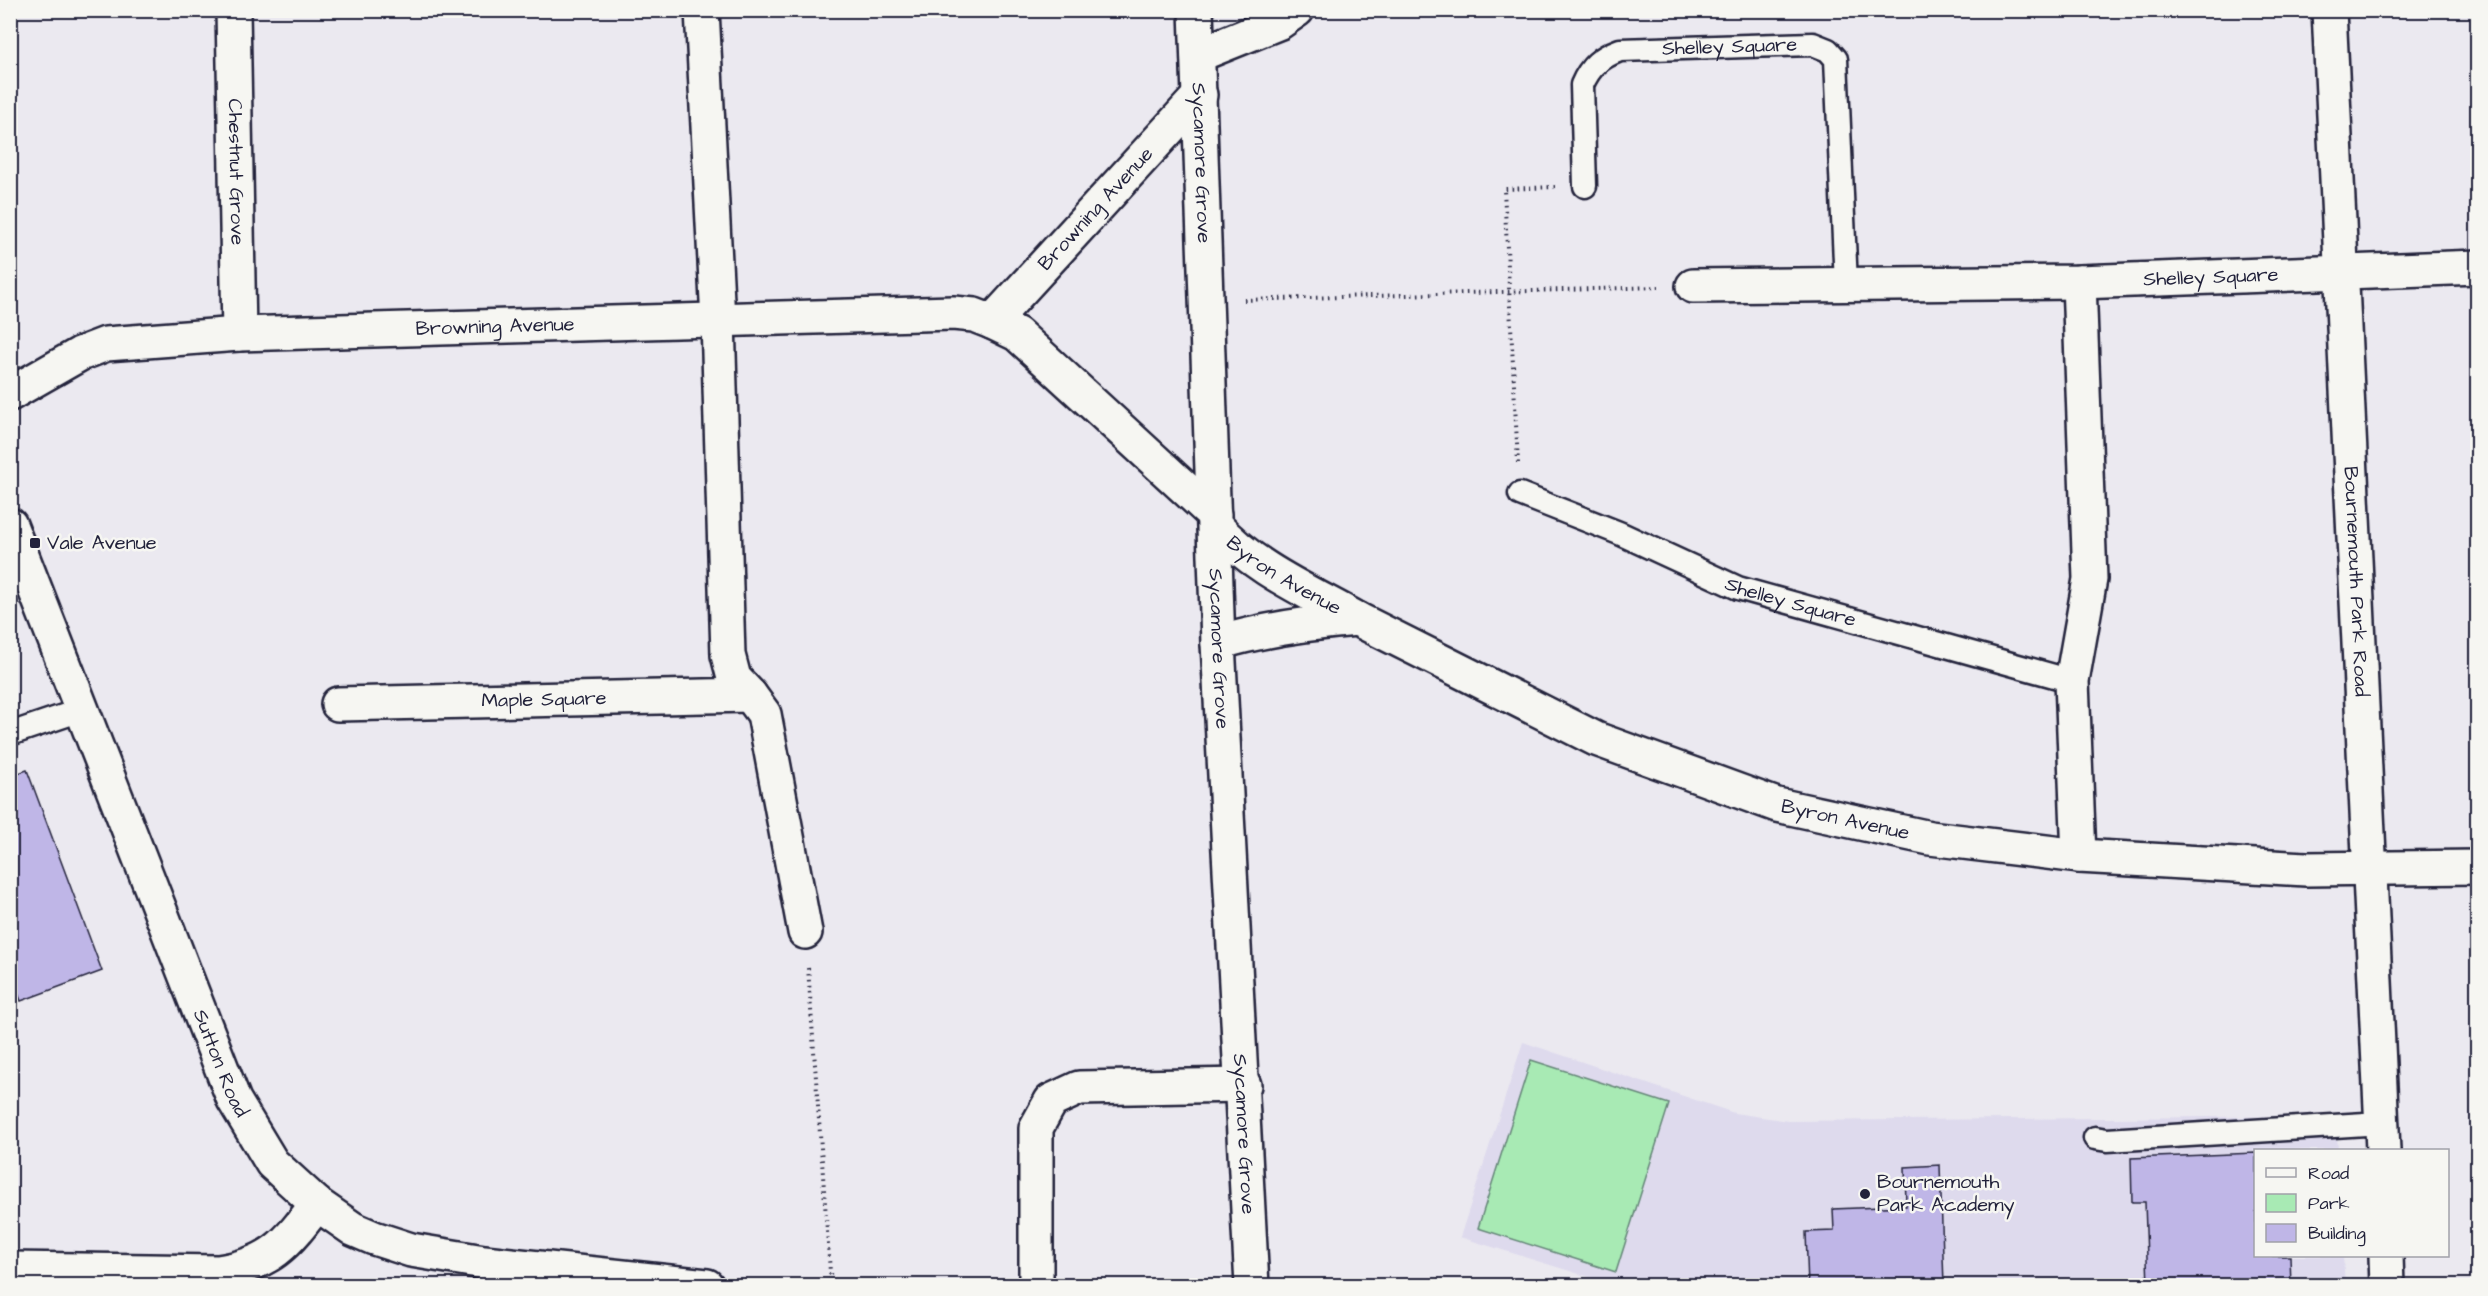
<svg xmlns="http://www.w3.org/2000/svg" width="2488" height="1296" font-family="'Architects Daughter',sans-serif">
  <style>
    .built { fill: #dedaed }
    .green { fill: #a8eab4; stroke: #658678; stroke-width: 1.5 }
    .building { fill: #bfb6e7; stroke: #22223b; stroke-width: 1.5 }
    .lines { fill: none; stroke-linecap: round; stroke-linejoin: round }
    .service-casing { stroke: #22223b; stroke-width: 27 }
    .minor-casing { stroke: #22223b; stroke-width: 38 }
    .tertiary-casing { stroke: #22223b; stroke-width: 38 }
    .secondary-casing { stroke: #22223b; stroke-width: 38 }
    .path { stroke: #22223b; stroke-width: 4; stroke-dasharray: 1.5 4.5; stroke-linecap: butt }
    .service { stroke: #f6f6f2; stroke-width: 22 }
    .minor { stroke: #f6f6f2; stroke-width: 33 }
    .tertiary { stroke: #f6f6f2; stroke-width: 33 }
    .secondary { stroke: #f6f6f2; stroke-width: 33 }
    .poi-dot { fill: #22223b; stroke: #f6f6f2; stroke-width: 2 }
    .labels { text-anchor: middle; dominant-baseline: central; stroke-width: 5; stroke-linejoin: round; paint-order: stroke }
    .street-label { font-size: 20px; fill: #22223b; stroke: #f6f6f2 }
    .poi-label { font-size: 20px; fill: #22223b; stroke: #f6f6f2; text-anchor: start }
  </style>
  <rect width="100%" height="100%" fill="#ebe9f0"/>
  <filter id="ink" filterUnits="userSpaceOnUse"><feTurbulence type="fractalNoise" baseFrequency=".0167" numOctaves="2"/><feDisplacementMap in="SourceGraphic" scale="12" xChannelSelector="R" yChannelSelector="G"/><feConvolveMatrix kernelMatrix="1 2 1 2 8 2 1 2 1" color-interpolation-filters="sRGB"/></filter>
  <g filter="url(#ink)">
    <path class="built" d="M1523 1042 1734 1113 1788 1121 2336 1116 2338 1150H2256V1256H2343L2345 1285H1615L1460 1237Z"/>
    <path class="green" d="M1531 1060 1669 1104 1616 1272 1478 1228Z"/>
    <g class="building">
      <path d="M27 770 102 971 21 1001 10 972V776Z"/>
      <path d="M2256 1153V1256H2290L2291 1286H2148L2145 1202H2132L2131 1158Z"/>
      <path d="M1940 1165 1944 1286H1808L1806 1232 1834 1231 1833 1209 1906 1206 1905 1167Z"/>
    </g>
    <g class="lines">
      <g class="service-casing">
        <g id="service">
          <path id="s1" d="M1585 186 1582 85C1590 66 1601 57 1620 50L1813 44 1828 50 1836 59 1846 285"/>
          <path id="s2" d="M1520 494 1619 533 1738 588 2072 681"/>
          <path d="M10 734 81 710"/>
          <path d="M2095 1138 2107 1140 2382 1123"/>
        </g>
      </g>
      <g class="minor-casing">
        <g id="minor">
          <path id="s3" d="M233 10 239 334"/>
          <path id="s4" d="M1196 10 1218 643 1252 1286"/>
          <path d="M1198 55 1280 22 1297 10"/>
          <path d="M2079 282 2090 579 2072 681 2079 856"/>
          <path id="s5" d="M1693 286 2079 282 2478 267"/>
          <path d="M992 322 1017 334 1214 515"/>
          <path id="s6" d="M10 394 80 354 106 344 239 334 953 313 974 315 992 322 1200 95"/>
          <path id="s7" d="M1215 525C1251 567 1309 592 1357 619 1308 623 1265 629 1218 643"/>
          <path id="s8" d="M1357 619 1596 739 1777 805 1930 838 2079 856 2306 869 2478 867"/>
          <path d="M750 695 764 714 805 932"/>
          <path id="s9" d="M338 704 750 695 734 678 728 655 718 320 702 10"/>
          <path d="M10 1269 218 1272C271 1264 286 1245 317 1204"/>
          <path d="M1036 1286V1128L1051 1101 1079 1088 1244 1085"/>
        </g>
      </g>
      <g class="tertiary-casing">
        <g id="tertiary">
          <path id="s10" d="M2329 10 2383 1150"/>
          <path d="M2386 1256 2387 1286"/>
        </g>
      </g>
      <g class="secondary-casing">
        <g id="secondary">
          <path id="s11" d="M10 525 234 1100 272 1163 317 1204 353 1229 374 1238 411 1250 484 1262 707 1286"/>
        </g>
      </g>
      <g class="path">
        <path d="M1244 300 1659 287"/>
        <path d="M1518 463 1504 189 1555 187"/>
        <path d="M808 968 831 1286"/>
      </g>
      <use href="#service" class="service"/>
      <use href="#minor" class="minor"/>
      <use href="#tertiary" class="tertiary"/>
      <use href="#secondary" class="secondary"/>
    </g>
  </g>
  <g class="poi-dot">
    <rect x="29" y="537" width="12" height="12" rx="3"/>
    <circle cx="1865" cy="1194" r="6"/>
  </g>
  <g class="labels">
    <g class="street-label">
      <text stroke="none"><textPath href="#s1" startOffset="264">Shelley Square</textPath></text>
      <text stroke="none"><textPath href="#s4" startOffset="153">Sycamore Grove</textPath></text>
      <text stroke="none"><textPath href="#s3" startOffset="162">Chestnut Grove</textPath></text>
      <text stroke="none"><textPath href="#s6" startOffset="1150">Browning Avenue</textPath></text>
      <text stroke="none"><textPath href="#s5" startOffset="518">Shelley Square</textPath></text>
      <text stroke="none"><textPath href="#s6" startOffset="498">Browning Avenue</textPath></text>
      <text stroke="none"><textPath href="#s7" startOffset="86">Byron Avenue</textPath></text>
      <text stroke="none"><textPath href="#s10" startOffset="572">Bournemouth Park Road</textPath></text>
      <text stroke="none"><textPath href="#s2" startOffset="292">Shelley Square</textPath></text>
      <text stroke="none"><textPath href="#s4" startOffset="639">Sycamore Grove</textPath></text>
      <text stroke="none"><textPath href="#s9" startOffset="206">Maple Square</textPath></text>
      <text stroke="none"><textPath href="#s8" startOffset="530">Byron Avenue</textPath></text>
      <text stroke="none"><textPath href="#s11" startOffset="578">Sutton Road</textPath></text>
      <text stroke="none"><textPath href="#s4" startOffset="1125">Sycamore Grove</textPath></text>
    </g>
    <g class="poi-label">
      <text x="47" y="543">Vale Avenue</text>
      <text x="1877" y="1182">Bournemouth<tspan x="1877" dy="23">Park Academy</tspan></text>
    </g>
  </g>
  <rect width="2488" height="1296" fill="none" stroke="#f6f6f2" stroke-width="36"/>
  <rect x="18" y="18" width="2452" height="1260" fill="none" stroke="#22223b" stroke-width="2" filter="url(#ink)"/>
  <rect x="2254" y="1149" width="195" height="108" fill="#f6f6f2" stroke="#a1a1a9" stroke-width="1.5"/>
  <rect x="2266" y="1168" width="30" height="9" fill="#f6f6f2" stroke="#a1a1a9" stroke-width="1.5"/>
  <text x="2308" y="1179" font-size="18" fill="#22223b">Road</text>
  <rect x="2266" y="1194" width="30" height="18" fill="#a8eab4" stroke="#a1a1a9" stroke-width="1.5"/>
  <text x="2308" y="1209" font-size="18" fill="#22223b">Park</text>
  <rect x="2266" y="1224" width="30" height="18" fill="#bfb6e7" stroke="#a1a1a9" stroke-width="1.5"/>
  <text x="2308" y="1239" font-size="18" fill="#22223b">Building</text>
</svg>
